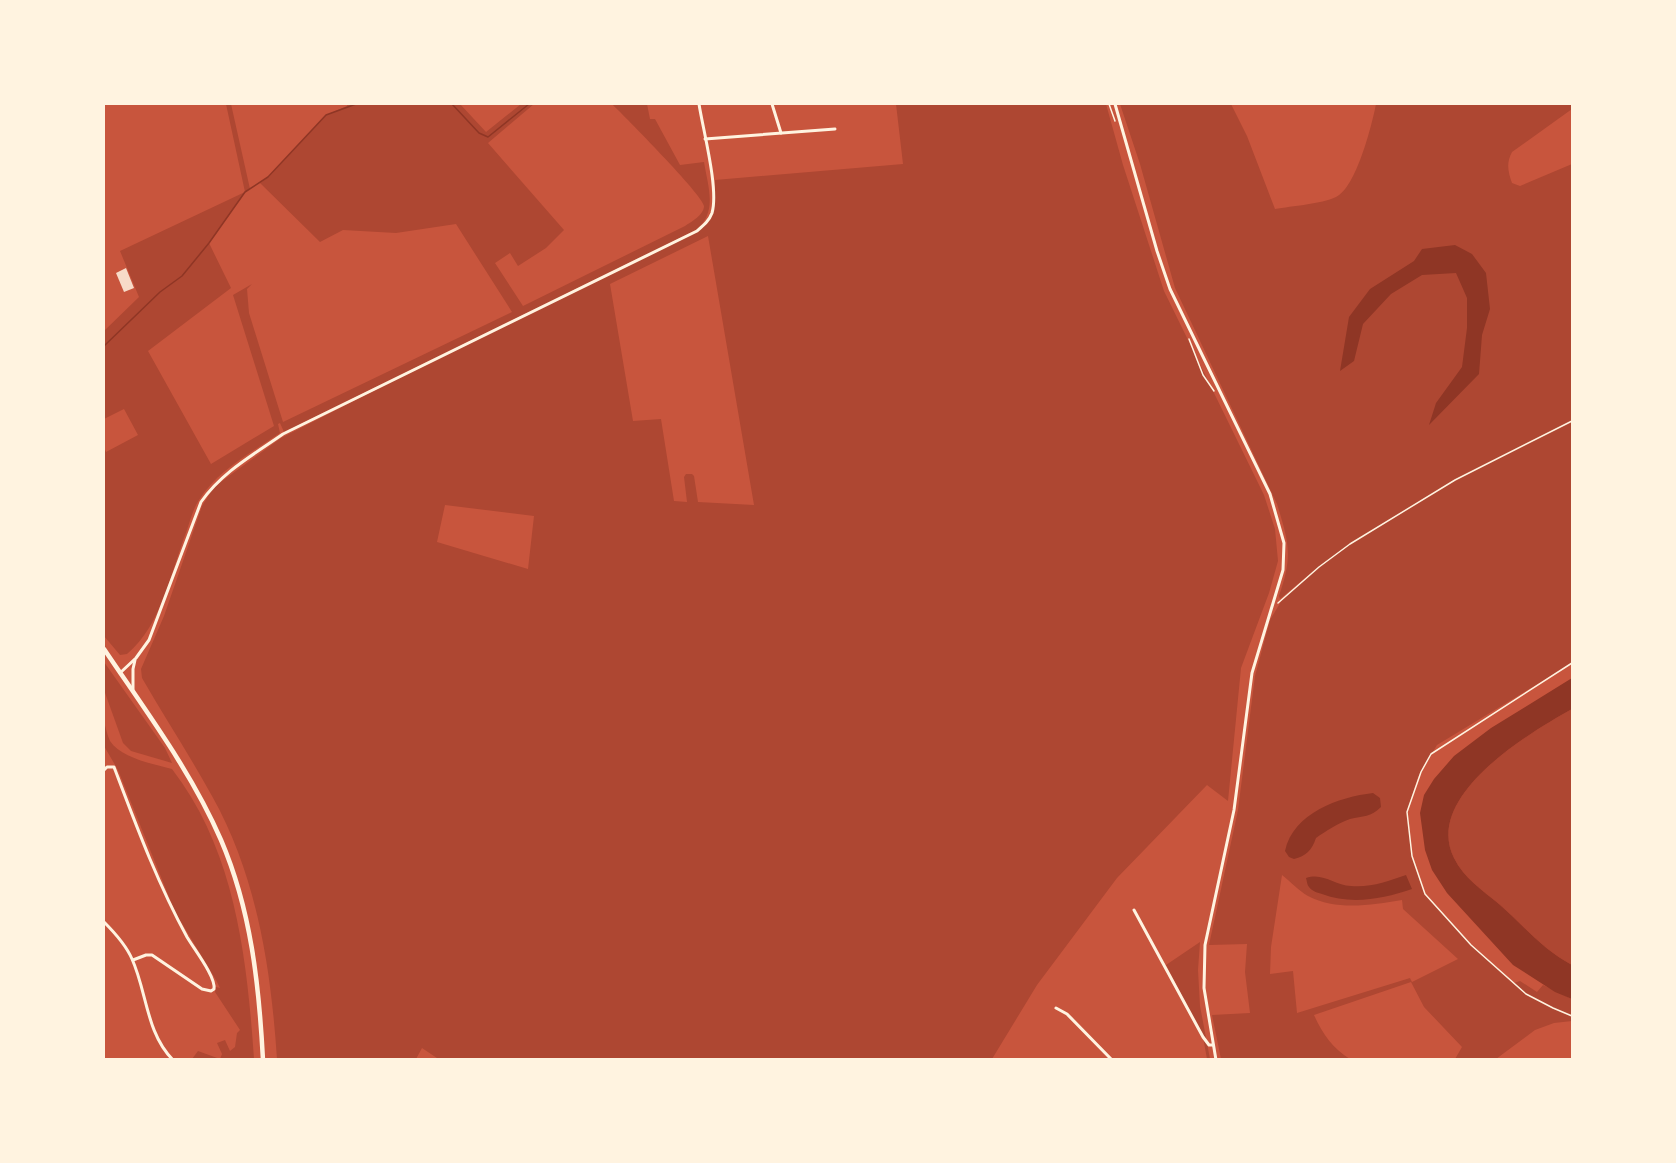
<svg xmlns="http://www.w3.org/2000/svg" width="1676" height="1163" font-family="'Source Sans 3',sans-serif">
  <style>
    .green { fill: #ae4732; fill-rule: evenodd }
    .water { fill: #8f3625 }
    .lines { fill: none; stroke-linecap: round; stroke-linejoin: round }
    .stream { stroke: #8f3625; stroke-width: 1.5 }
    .building { fill: #f7dbc8 }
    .path { stroke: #fff3e0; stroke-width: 1.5 }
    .minor { stroke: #fff3e0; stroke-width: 3 }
    .primary { stroke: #fff3e0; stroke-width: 4.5 }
  </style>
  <rect width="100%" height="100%" fill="#c8553d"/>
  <g class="green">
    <path d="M226 104H231L250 189 245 192 209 243 231 288 148 351 211 464 274 426 233 295 252 284 247 289 249 313 283 422 512 312 456 224 396 233 343 230 320 242 260 183 269 177 326 115 347 106V104H460L486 132 521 104H534L488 143 564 230 546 248 518 266 510 253 495 263 523 306 685 226C691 222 704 215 704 206 702 194 625 117 612 104H647L650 119H655L680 165 704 162C708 187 718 212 696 230L284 432 280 423 278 424 280 433C251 453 218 470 199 500 193 509 190 521 187 530 171 571 162 625 127 654L120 655 104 636V447L106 452 138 435 124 409 104 419V331L139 297 120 251 245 192Z"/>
    <path d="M896 104H1106L1123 165 1164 291 1264 495 1275 529 1278 561 1269 593 1241 668 1228 801 1207 785 1117 878 1037 985 992 1059 440 1060 422 1048 416 1059H277C271 969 257 876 212 796 190 756 165 718 142 678L141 669 164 616 202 506 214 487 281 438 409 373 697 232C717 216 715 204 715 180L903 164ZM708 236 754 505 698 502 694 476 692 474H686L684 477 687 502 674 501 661 419 633 421 610 284ZM445 505 534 516 528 569 437 542Z"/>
    <path d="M1120 104H1231L1247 136 1275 209C1292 206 1321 204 1336 197 1356 188 1372 125 1376 104H1572V109L1512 152C1506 163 1508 172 1512 183L1520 186 1572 164V663L1437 745 1418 777 1407 812 1412 856 1425 894 1471 945 1514 983 1520 981 1537 992 1543 985 1572 999V1021L1554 1023 1535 1030 1496 1059H1455L1462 1047 1424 1007 1411 982 1314 1015C1322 1033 1333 1049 1350 1059H1221L1212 1015 1250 1013 1245 972 1247 944 1209 945 1238 810 1255 676 1270 620 1282 600 1317 568 1280 599 1279 596C1293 556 1289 543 1277 504L1175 288 1140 164ZM1282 875C1291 882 1299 891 1308 896 1337 911 1371 905 1402 900L1403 909 1458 959 1412 982 1410 978 1297 1013 1293 971 1270 974 1271 947Z"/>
    <path d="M104 662 165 748 172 763 131 751 123 743 104 690Z"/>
    <path d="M1572 709V743L1571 745 1572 747V965C1543 950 1523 925 1499 904 1482 890 1464 878 1454 858 1423 796 1529 733 1572 709Z"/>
    <path d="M104 722C106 728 107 735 110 741 121 758 153 764 172 769 236 852 247 959 254 1059H192L198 1051 220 1059 222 1054 217 1043 225 1040 230 1051 235 1047 237 1033 240 1030 215 992 216 987 220 988 216 980 175 912 118 770 104 746Z"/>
    <path d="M1200 942 1198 970 1200 1006 1210 1059H1207L1203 1037 1166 965Z"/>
  </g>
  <g class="water">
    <path d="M1455 245 1472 254 1486 273 1490 309 1482 335 1479 374 1429 425 1436 403 1462 367 1467 328V298L1456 273 1422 275 1391 294 1363 324 1354 361 1340 371 1349 317 1370 289 1414 261 1422 249Z"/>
    <path d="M1572 678V709C1529 733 1423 796 1454 858 1464 878 1482 890 1499 904 1523 925 1543 950 1572 965V999L1555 992 1513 965 1447 893 1432 870 1425 850 1420 813 1424 795 1434 779 1454 756 1491 728Z"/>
    <path d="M1373 793 1380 798 1381 807C1371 817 1363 816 1350 819 1338 823 1326 831 1316 838 1312 850 1306 856 1294 859L1289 857 1285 851C1293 813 1339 797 1373 793Z"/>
    <path d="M1406 875 1412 889C1383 899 1351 905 1322 894 1318 893 1312 891 1309 887 1307 885 1307 881 1306 878 1323 872 1334 885 1351 886 1370 888 1388 881 1406 875Z"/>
  </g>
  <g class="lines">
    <g class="stream">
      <path d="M452 104 479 133 488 137 529 104"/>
      <path d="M104 346 160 292 182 276 209 243 245 192 268 177 326 115 356 104"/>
    </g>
  </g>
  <path class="building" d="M126 268 134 288 124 292 116 273Z"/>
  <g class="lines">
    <g class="path">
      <path d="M1109 104 1115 121"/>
      <path d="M1189 339 1203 375 1214 391"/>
      <path d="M1278 603 1319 567 1350 544 1455 480 1572 421"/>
      <path d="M1572 663 1431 754 1421 772 1407 812 1412 856 1425 894 1471 945 1526 994 1553 1008 1572 1016"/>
    </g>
    <g class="minor">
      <path d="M772 104 781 133"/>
      <path d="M1115 104 1157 251 1170 289 1270 494 1284 543 1283 570 1252 673 1234 810 1205 945 1204 988 1216 1060"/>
      <path d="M705 139 835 129"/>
      <path d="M120 673 136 658 149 640 201 502C222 472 253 455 283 434L697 231C704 225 709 221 712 213 719 189 703 130 699 104"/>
      <path d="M133 689V669L135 660"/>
      <path d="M104 770 107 767H114C136 825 157 882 187 937 194 949 216 977 214 989L211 991 202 989 152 955H146L133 960"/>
      <path d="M1134 910 1203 1037 1209 1045H1213"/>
      <path d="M104 922C115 933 126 945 132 959 147 992 146 1033 173 1060"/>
      <path d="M1056 1008 1067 1014 1112 1060"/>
    </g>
    <path class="primary" d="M104 649C145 710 191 771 221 840 251 910 259 984 263 1060"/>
  </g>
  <rect width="1676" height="1163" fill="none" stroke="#fff3e0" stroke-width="210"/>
</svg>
